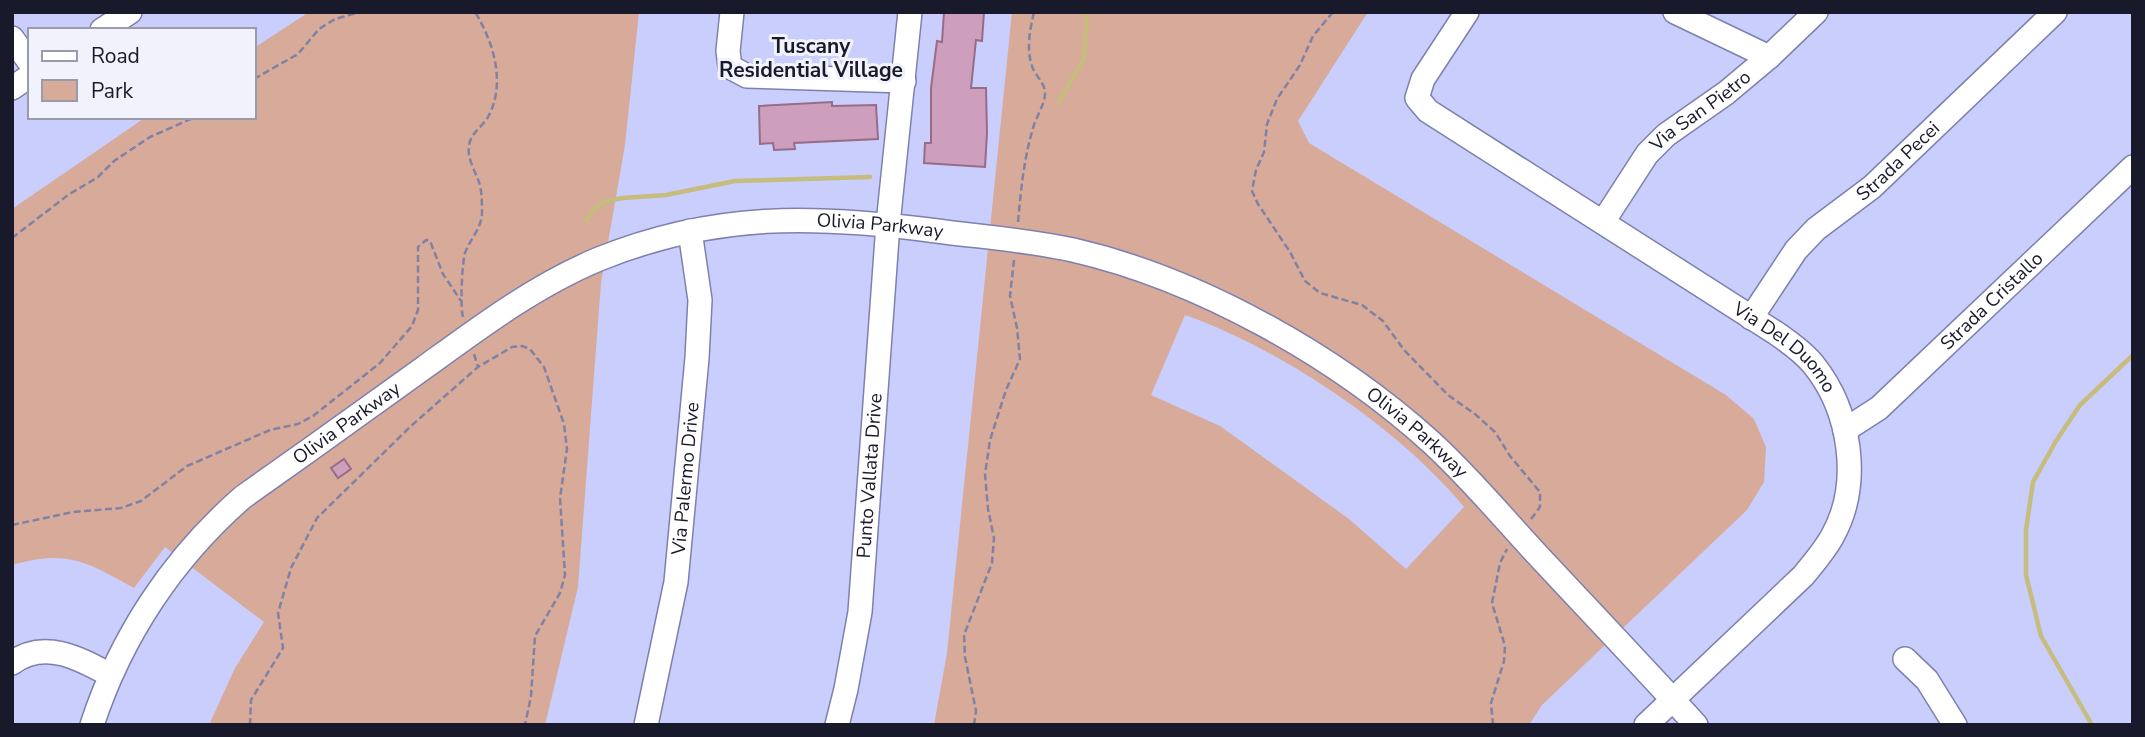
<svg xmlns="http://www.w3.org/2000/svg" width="2145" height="737" font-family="'Nunito Sans',sans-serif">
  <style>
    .green { fill: #d8aa99; fill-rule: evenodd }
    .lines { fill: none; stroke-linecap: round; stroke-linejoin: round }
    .stream { stroke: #c6bc7e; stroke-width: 4.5 }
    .building { fill: #cd9fbc; stroke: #976c88; stroke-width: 2 }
    .minor-casing { stroke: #7e81ad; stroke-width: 26 }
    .path { stroke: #7f82a4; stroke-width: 2.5; stroke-dasharray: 7 3.5; stroke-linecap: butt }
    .minor { stroke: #fff; stroke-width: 23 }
    .labels { text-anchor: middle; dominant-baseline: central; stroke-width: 6; stroke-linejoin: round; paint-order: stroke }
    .street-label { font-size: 19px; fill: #18192a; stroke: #f1f2fc }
    .neighbourhood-label { font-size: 21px; font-weight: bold; fill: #18192a; stroke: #f1f2fc }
  </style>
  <rect width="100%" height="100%" fill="#c9cefd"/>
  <g class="green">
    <path d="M309 12H639L625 145 601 283 578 587 545 725H209L235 668 264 622 165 547 134 588C87 562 67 549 12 565V209L146 117H254V48Z"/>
    <path d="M1012 12H1368L1298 121 1309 143 1726 395 1754 419 1766 447 1764 482 1747 510 1542 705 1529 725H934L947 653ZM1185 315C1281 349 1399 428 1464 507L1406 569 1349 519 1220 426 1151 395Z"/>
  </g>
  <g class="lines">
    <g class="stream">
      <path d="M1059 102 1084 59 1087 12"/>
      <path d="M586 221 595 208 606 201 623 198 666 195 735 181 870 177"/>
      <path d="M2092 725 2041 636 2026 575V530L2033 482 2056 441 2080 405 2133 355"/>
    </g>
  </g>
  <g class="building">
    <path d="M944 12H984L982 41 976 40 971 88H986L987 133 985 167 924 163 925 143H931V88L937 41 942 42Z"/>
    <path d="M832 102V106L876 105 878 139 794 143 795 149 774 150 773 143 760 144 759 106Z"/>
    <path d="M344 459 351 469 338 478 331 468Z"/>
  </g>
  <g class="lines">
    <g class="minor-casing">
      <g id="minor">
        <path d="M732 12 728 51 730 67 747 76 904 81"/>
        <path id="s1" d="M1467 12 1423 79 1417 98 1428 111 1776 333C1789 342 1803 352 1813 364 1851 411 1862 484 1832 537 1824 551 1814 563 1803 576L1646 725"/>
        <path d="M1675 12 1769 57"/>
        <path d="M102 30 130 12"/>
        <path d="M12 38 30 63"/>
        <path d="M12 88 30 76"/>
        <path id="s2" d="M1603 222 1647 154 1666 135 1726 93 1769 57 1816 12"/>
        <path id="s3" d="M1751 318 1796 250 1816 229 1872 187 2055 12"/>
        <path id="s4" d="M1845 430 1879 408 2133 167"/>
        <path d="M1905 659 1927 680 1955 725"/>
        <path d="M12 663C44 639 79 658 110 675"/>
        <path id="s5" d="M92 725C121 636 173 558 243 497 304 454 364 411 425 367 480 327 536 285 599 259 715 212 816 215 937 231 982 237 1028 240 1073 250 1199 279 1336 356 1432 443 1468 476 1499 513 1532 549 1587 608 1642 666 1696 725"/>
        <path id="s6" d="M646 725 676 582 697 358 700 300 690 231"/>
        <path id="s7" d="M837 725 846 689 860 612 888 224 910 12"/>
      </g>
    </g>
    <g class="path">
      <path d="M1333 12 1313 36 1300 65 1277 99 1267 124 1264 152 1256 170 1252 191 1258 204 1290 252 1305 281 1320 293 1362 305 1383 321 1404 350 1448 395 1475 414 1495 432 1510 456 1540 492V507L1531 519"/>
      <path d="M254 79 298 54 319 29 335 19 360 12"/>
      <path d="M1018 222C1021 189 1024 157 1034 125 1037 116 1044 105 1045 95 1046 83 1035 76 1032 66 1026 49 1030 29 1034 12"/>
      <path d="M12 238 68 195 98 177 114 161 150 137 195 117"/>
      <path d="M463 317C460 308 462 263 465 253 470 239 481 229 482 214 482 203 482 192 479 182 475 171 467 158 469 146 470 133 484 126 489 115 506 82 493 41 475 12"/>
      <path d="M474 354 478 367"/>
      <path d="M12 525 73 512 121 508 141 501 187 466 270 430 298 424 313 416 380 363 412 326 418 310V247L426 240 430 241 443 274 461 301"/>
      <path d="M250 725 251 700 283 648 278 613 291 568 317 518 411 426 478 367 512 347 522 346 530 349 544 367 564 424 567 449 560 498 565 575 560 593 535 636 531 696 525 725"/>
      <path d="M974 725 976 711 965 657 964 635 992 563 994 538 988 509 985 474 990 440 1006 390 1020 359 1017 328 1010 296 1014 260"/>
      <path d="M1493 725 1491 703 1504 661 1505 646 1492 603 1500 563 1507 549"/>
    </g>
    <use href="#minor" class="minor"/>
  </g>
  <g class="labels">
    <g class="street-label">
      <text stroke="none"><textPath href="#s2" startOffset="150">Via San Pietro</textPath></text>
      <text stroke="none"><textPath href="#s3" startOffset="217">Strada Pecei</textPath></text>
      <text stroke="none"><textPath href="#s5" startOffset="992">Olivia Parkway</textPath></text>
      <text stroke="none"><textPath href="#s4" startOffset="196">Strada Cristallo</textPath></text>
      <text stroke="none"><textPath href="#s1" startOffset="546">Via Del Duomo</textPath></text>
      <text stroke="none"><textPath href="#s5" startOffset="404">Olivia Parkway</textPath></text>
      <text stroke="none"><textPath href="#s5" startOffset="1580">Olivia Parkway</textPath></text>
      <text stroke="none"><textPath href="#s7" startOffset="252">Punto Vallata Drive</textPath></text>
      <text stroke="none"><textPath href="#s6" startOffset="250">Via Palermo Drive</textPath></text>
    </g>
    <g class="neighbourhood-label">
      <text x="811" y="46">Tuscany<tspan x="811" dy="24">Residential Village</tspan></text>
    </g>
  </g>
  <rect width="2145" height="737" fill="none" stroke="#18192a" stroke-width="28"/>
  <rect x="28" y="28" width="228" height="91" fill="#f1f2fc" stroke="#9a9ba8" stroke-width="2"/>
  <rect x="42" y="51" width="35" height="10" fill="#ffffff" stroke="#9a9ba8" stroke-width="2"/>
  <text x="91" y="63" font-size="21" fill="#18192a">Road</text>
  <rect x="42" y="80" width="35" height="21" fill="#d8aa99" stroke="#9a9ba8" stroke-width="2"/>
  <text x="91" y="98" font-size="21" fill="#18192a">Park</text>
</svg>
